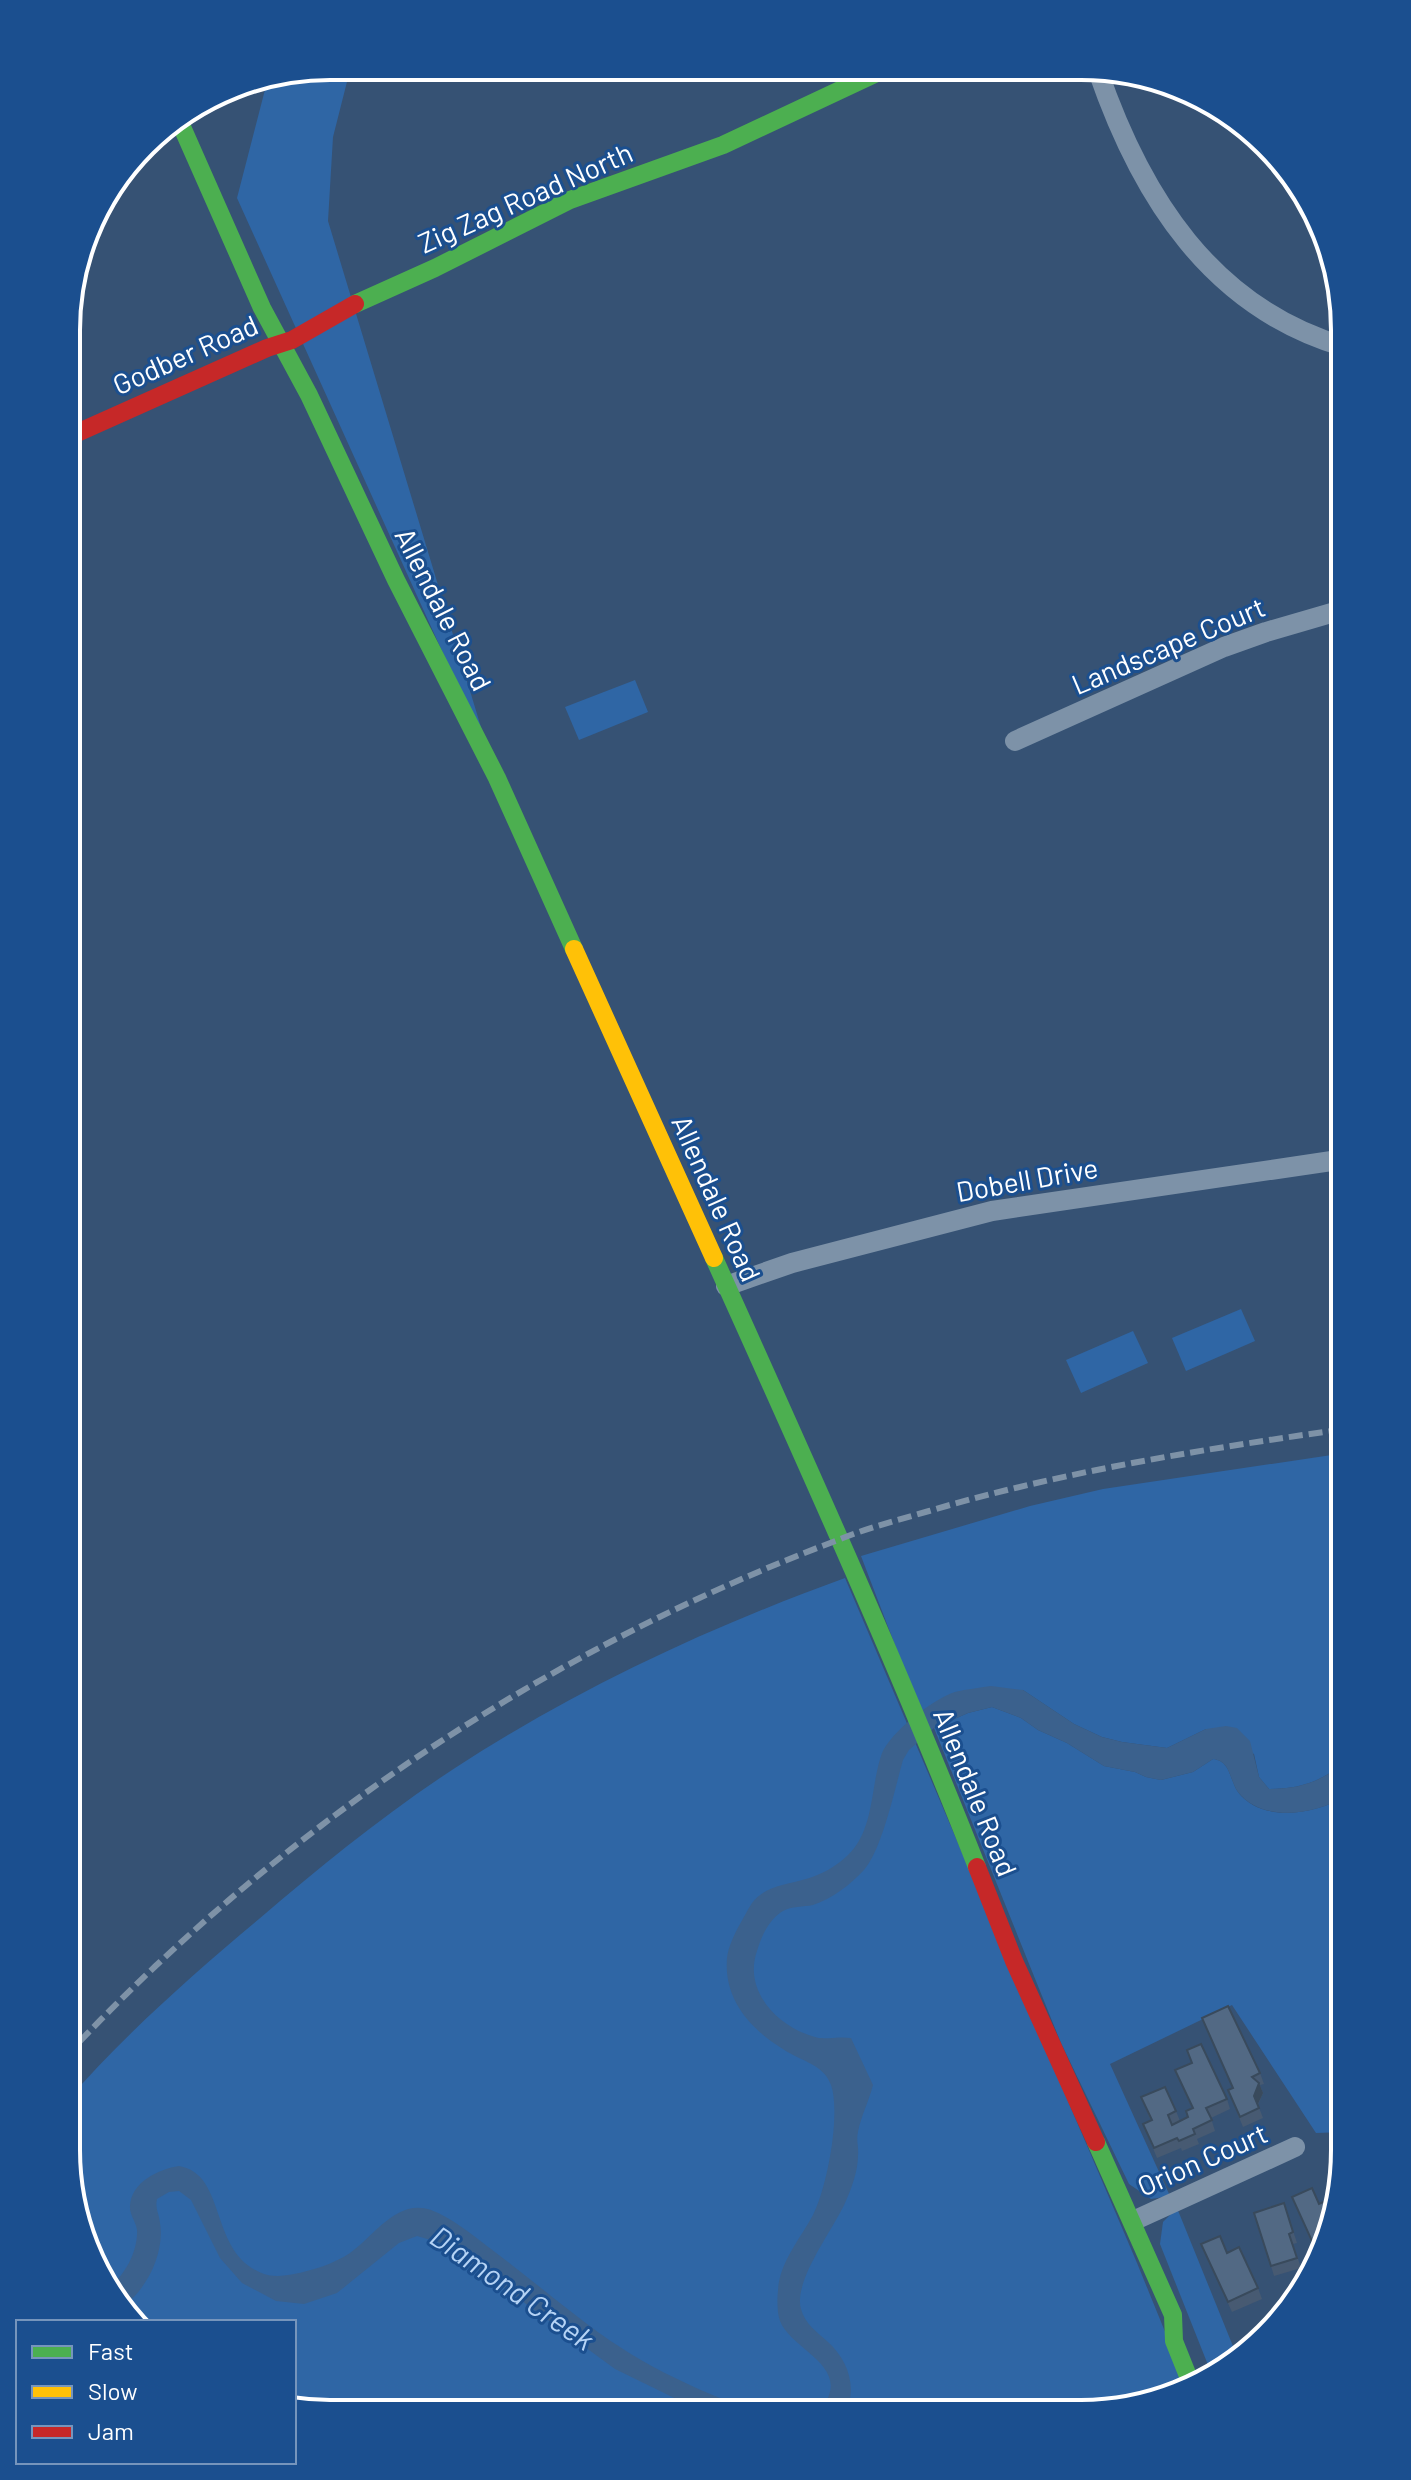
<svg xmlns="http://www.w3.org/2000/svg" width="1411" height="2480" font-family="Barlow,sans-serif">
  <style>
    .green { fill: #2f66a5 }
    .water { fill: #3b618d }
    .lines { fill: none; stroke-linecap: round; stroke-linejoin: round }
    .street { stroke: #7d92a8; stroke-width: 20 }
    .fast { stroke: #4caf50; stroke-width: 18 }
    .slow { stroke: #ffc107; stroke-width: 18 }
    .jam { stroke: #c62828; stroke-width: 18 }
    .rail { stroke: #7e92a7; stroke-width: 6; stroke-dasharray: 14 6; stroke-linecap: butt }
    .wall { fill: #475a72 }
    .shaded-wall { fill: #394a5c }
    .building { fill: #526984; stroke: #394a5c; stroke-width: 2 }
    .labels { text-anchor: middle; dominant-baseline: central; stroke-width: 6; stroke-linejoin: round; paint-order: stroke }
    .street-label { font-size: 28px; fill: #fff; stroke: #1b4f8f }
    .water-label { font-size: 30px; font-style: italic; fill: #b5d3f5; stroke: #1b4f8f }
    .rim { fill: none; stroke: #fff; stroke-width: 4 }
  </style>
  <rect width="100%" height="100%" fill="#365274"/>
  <g class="green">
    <path d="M330 66H351L333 137 328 221 490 757 237 198 268 78Z"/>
    <path d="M635 680 648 712 579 740 565 707Z"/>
    <path d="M1241 1309 1255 1341 1186 1371 1172 1338Z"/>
    <path d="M1133 1331 1148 1363 1081 1393 1066 1360Z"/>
    <path d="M1345 1453V1762C1321 1782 1299 1789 1269 1789L1259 1777 1254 1754 1206 1729 1167 1748 1122 1742 1102 1737 1074 1724 1023 1690 956 1692 921 1713 861 1556 1030 1506 1103 1489Z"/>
    <path d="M845 1578 1137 2263 1188 2388 1166 2400 1081 2414 295 2412 294 2322H134C75 2259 66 2186 66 2102 124 2035 191 1976 259 1919 321 1866 386 1813 455 1768 576 1689 710 1627 845 1578Z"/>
    <path d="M992 1707 1021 1718 1038 1730 1067 1743 1104 1766 1135 1772 1146 1777 1161 1780 1193 1772 1213 1759C1231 1761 1229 1779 1238 1792 1261 1823 1316 1815 1345 1796L1344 2132 1316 2133 1232 2005 1110 2064 1170 2196 1151 2199 1129 2184 1061 2043 934 1728 968 1713Z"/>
    <path d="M1177 2208 1239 2361 1212 2375 1160 2244 1163 2222Z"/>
  </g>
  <g class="water">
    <path d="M991 1686 1023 1690 1074 1724 1102 1737 1122 1742 1167 1748 1206 1729 1226 1726 1237 1728 1250 1741 1259 1777 1269 1789C1299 1789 1321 1782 1345 1762V1796C1316 1815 1262 1823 1238 1792 1229 1779 1231 1761 1213 1759L1193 1772 1161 1780 1146 1777 1135 1772 1104 1766 1067 1743 1038 1730 1021 1718 992 1707 968 1713 934 1728 909 1750 903 1760C895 1788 882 1850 864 1870 851 1884 832 1899 813 1905 804 1907 791 1906 783 1911 769 1919 761 1937 757 1951 743 1991 778 2027 815 2037 823 2040 839 2036 851 2038L873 2085C869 2101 861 2116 858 2132 856 2140 859 2148 858 2156 858 2171 851 2190 845 2203 833 2230 793 2281 801 2309 805 2324 817 2332 828 2342 848 2360 858 2388 845 2413H818C858 2367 792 2352 780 2321 777 2313 777 2299 778 2291 779 2263 800 2239 813 2215 827 2188 841 2114 831 2085 825 2068 809 2063 795 2056 757 2036 723 2004 727 1958 728 1947 735 1933 740 1924 744 1917 748 1909 752 1903 766 1885 787 1885 806 1879 821 1875 837 1866 848 1855 875 1829 870 1786 882 1753 891 1732 933 1699 955 1692 967 1689 979 1688 991 1686Z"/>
    <path d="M179 2166C228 2174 208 2254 264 2274 272 2277 285 2276 294 2274 314 2270 333 2264 350 2253 374 2236 397 2198 431 2210 452 2218 470 2233 487 2246 518 2269 548 2294 578 2317 633 2361 694 2390 760 2413H705L615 2369 444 2244 417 2236 399 2243 337 2293 304 2304 276 2301 242 2283 220 2258 191 2200 179 2191 169 2192 157 2199C155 2209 159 2213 160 2223 165 2254 146 2291 121 2308L107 2289C124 2277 138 2252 137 2230 136 2222 129 2214 130 2206 131 2182 159 2169 179 2166Z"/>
  </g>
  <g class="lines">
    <g class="street">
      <path d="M1098 71C1141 196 1211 308 1345 347"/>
      <path d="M1015 741 1224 647 1266 632 1345 609"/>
      <path d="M726 1286 792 1263 992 1211 1345 1159"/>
      <path d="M1133 2221 1295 2147"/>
    </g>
    <g class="fast">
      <path d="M178 118 262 308 309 395 396 580 497 778 574 949"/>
      <path d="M355 304 435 268 570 200 723 145 885 69"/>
      <path d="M714 1258C805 1460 896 1661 977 1867"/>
      <path d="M1096 2142 1173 2315 1174 2341 1192 2386"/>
    </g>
    <path class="slow" d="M574 949 714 1258"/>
    <g class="jam">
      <path d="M68 437 267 348 292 340 355 304"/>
      <path d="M977 1867 1014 1961 1096 2142"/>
    </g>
    <path class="rail" d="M66 2056C279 1828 545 1650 838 1540 867 1528 898 1520 929 1511 1065 1471 1204 1449 1345 1429"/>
  </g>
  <g class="wall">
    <path d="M1202 2018 1260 2073 1264 2084 1260 2085 1263 2093 1258 2105 1263 2118 1243 2127 1228 2090 1233 2088Z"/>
    <path d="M1187 2050 1227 2099 1230 2109 1211 2118 1215 2131 1197 2139 1199 2144 1182 2151 1181 2148 1157 2158 1143 2124 1151 2121 1141 2097 1176 2111 1180 2121 1188 2117 1192 2108 1175 2070 1192 2063Z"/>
    <path d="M1292 2197 1319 2204 1336 2201 1325 2250 1319 2260Z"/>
    <path d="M1284 2203 1297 2243 1293 2244 1301 2268 1274 2276 1271 2266Z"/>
    <path d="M1201 2244 1227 2253 1258 2288 1262 2299 1232 2312Z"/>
  </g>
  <path class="shaded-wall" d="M1259 2083 1263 2093 1257 2106 1254 2096Z"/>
  <g class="building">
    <path d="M1228 2006 1260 2073 1252 2077 1259 2083 1254 2096 1259 2108 1240 2117 1228 2090 1233 2088 1202 2018Z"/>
    <path d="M1201 2044 1227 2099 1206 2108 1212 2120 1193 2129 1195 2134 1179 2141 1177 2138 1154 2148 1143 2124 1152 2120 1141 2097 1165 2087 1176 2111 1168 2115 1172 2125 1188 2117 1186 2111 1193 2108 1175 2070 1192 2063 1187 2050Z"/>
    <path d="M1312 2188 1319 2204 1335 2197 1336 2201 1326 2245 1316 2250 1292 2197Z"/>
    <path d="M1284 2203 1293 2232 1289 2234 1297 2258 1271 2266 1254 2213Z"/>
    <path d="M1220 2236 1227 2253 1239 2247 1258 2288 1228 2302 1201 2244Z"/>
  </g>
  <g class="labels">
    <g class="street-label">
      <text transform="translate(525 197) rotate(-24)">Zig Zag Road North</text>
      <text transform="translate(185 354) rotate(-24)">Godber Road</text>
      <text transform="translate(444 609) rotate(63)">Allendale Road</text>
      <text transform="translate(1168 645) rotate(-23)">Landscape Court</text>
      <text transform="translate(1027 1179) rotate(-10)">Dobell Drive</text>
      <text transform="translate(717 1198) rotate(66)">Allendale Road</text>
      <text transform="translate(976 1792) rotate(68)">Allendale Road</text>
      <text transform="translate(1202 2159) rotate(-24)">Orion Court</text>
    </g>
    <g class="water-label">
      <text transform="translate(513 2287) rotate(35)">Diamond Creek</text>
    </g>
  </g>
  <path d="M0 0H1411V2480H0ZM330 80H1081A250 250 0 0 1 1331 330V2150A250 250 0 0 1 1081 2400H330A250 250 0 0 1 80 2150V330A250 250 0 0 1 330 80Z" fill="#1b4f8f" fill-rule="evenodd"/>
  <path class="rim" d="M330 80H1081A250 250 0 0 1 1331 330V2150A250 250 0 0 1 1081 2400H330A250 250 0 0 1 80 2150V330A250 250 0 0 1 330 80Z"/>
  <rect x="16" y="2320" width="280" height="144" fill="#1b4f8f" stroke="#7695bc" stroke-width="2"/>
  <rect x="32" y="2346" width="40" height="12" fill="#4caf50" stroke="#7695bc" stroke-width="2"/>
  <text x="88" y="2360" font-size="24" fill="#ffffff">Fast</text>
  <rect x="32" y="2386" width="40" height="12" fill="#ffc107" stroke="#7695bc" stroke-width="2"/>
  <text x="88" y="2400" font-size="24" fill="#ffffff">Slow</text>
  <rect x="32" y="2426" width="40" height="12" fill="#c62828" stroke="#7695bc" stroke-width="2"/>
  <text x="88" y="2440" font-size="24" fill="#ffffff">Jam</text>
</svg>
